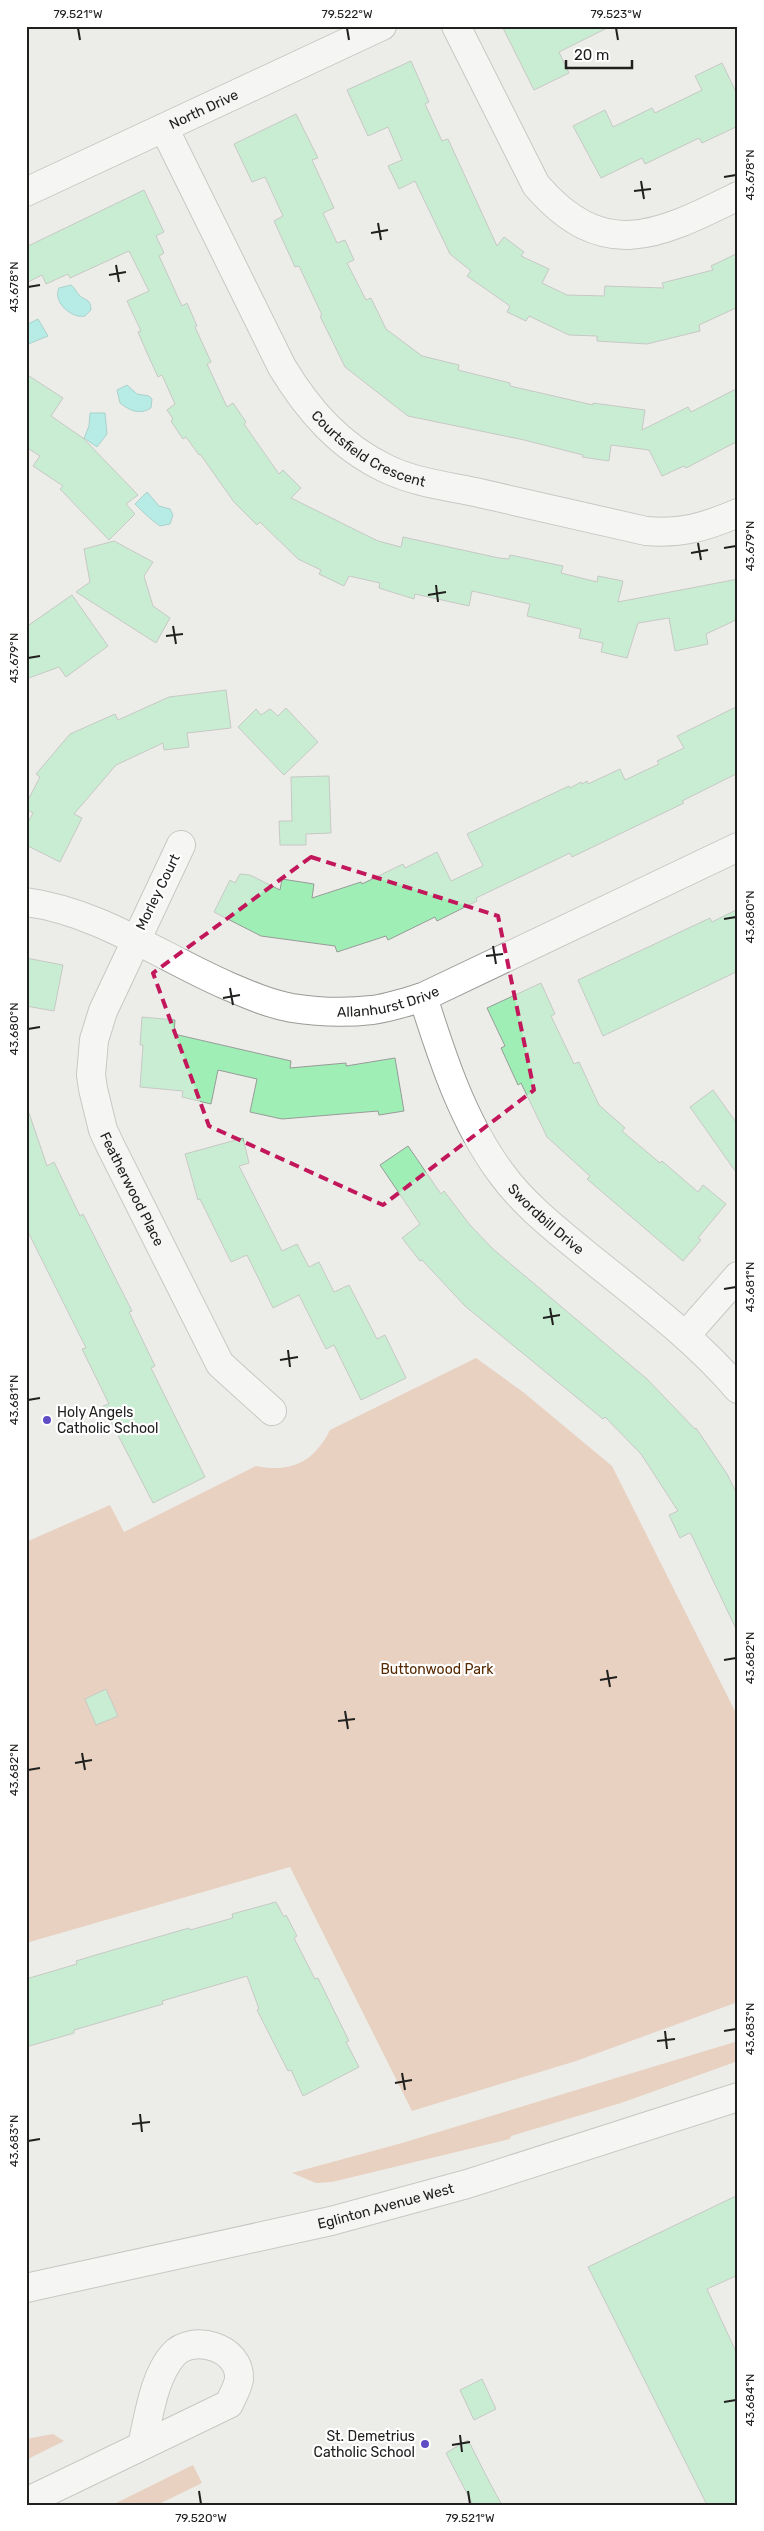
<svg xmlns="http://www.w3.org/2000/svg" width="764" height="2531" font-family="Rubik,sans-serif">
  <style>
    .green { fill: #e2af8e }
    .water { fill: #74ecdf; stroke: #5bafa5 }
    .building { fill: #9eeeb6; stroke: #989b98 }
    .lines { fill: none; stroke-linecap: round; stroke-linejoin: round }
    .minor-casing { stroke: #9a9b97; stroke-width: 30 }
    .major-casing { stroke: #9a9b97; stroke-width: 30 }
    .minor { stroke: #fff; stroke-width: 28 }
    .major { stroke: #fff; stroke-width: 28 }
    .marked { fill: none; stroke: #c2185b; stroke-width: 4; stroke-dasharray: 10 6; stroke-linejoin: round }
    .ticks { fill: none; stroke: #20201f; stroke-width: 2 }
    .poi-dot { fill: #5f4dc5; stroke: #fff; stroke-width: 2 }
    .labels { text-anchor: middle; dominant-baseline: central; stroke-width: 4.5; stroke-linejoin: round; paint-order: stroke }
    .street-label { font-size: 14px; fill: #20201f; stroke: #fff }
    .poi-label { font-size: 14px; fill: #20201f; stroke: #fff; text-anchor: start }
    .park-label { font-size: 14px; fill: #572900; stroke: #fff }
    .neatline { fill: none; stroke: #20201f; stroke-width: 2 }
    .ticks-label { font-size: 12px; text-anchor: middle; fill: #20201f }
  </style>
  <rect width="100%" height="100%" fill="#ecede9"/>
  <g class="green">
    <path d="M476 1358 523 1392 612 1466 738 1717V2002L576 2061 412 2111 290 1867 26 1943V1542L110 1505 124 1532 256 1466C291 1473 314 1462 330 1430Z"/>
    <path d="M738 2041V2061L621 2103 511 2136 510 2139 332 2182 316 2183 292 2173 402 2143Z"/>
    <path d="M53 2434 64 2441 26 2460V2439Z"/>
    <path d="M193 2465 202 2483 157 2505H112Z"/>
  </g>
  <g class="water">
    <path d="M71 285C75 288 76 292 79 295 85 301 91 298 91 310L85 316C72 319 52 302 59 288Z"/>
    <path d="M38 319 48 336 26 345V325Z"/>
    <path d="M127 385 137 394 149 396 152 399 151 408C140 415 130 411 120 403L117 390Z"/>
    <path d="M90 413H105L107 434 97 447 84 438 89 426Z"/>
    <path d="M147 492 159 506 170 509 173 515 170 524 160 526C151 520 143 512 135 504Z"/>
  </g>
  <g class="building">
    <path d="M502 26H611L559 52 569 73 534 90Z"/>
    <path d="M411 61 429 102 425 104 442 141 448 139 497 246 504 237 524 252 521 256 549 269 542 283 567 295 604 296 605 286 664 288 662 283 713 270 711 266 738 253V307L699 325 700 331 647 344 597 341V336L569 335 529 316 526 321 507 312 510 306 467 276 471 271 450 254 415 181 399 189 388 166 402 160 388 127 368 136 347 90Z"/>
    <path d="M722 63 738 96V126L702 143 699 138 645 164 642 158 601 178 573 126 605 110 613 127 652 108 655 113 702 90 695 76Z"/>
    <path d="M296 114 318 158 312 160 334 208 323 213 337 243 345 240 354 260 347 263 366 300 371 298 386 329 422 356 459 365 458 370 510 383V386L593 405V403L645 410 642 430 688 407 691 412 738 388V441L686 468 684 466 662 476 649 450 611 445 609 461 582 457 583 455 524 440 408 416 345 367 320 316 322 315 299 266 295 267 274 221 283 216 265 177 252 182 234 144Z"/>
    <path d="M144 190 164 232 156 236 164 253 159 256 182 306 187 303 197 326 195 327 211 362 207 364 227 407 233 403 246 422 244 424 279 474 283 470 301 488 291 498 378 541 401 547 403 537 499 558 509 559 510 555 563 566 561 573 597 582 598 576 623 581 618 602 738 579V619L706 634 708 644 675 651 669 618 638 623 627 658 601 652 603 643 579 638 581 629 527 616 530 604 472 591 469 606 415 594 414 599 379 588 380 583 349 576 344 586 319 574 321 570 298 559 260 522 257 525 234 502 200 454 199 455 186 437 183 439 171 421 173 419 167 410 175 404 162 375 158 377 147 353 138 332 141 331 127 301 149 291 129 251 70 278 68 274 46 284 42 275 26 283V247Z"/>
    <path d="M26 374 63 398 51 416 83 438 138 495 126 504 135 514 109 540 60 489 63 486 33 466 40 456 26 447Z"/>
    <path d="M114 541 153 562 144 576 153 606 170 618 156 643 76 592 90 582 84 549Z"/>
    <path d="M72 595 108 646 66 677 59 667 26 679V627Z"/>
    <path d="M226 690 231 728 187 733 189 747 164 750 163 743 116 765 74 814 82 818 60 862 26 845V826L33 813 26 809V804L40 777 36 774 70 734 115 714 118 720 169 697Z"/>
    <path d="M738 706V773L682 801 684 803 572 857 570 853 476 898 477 901 437 921 435 917 388 940 386 936 337 952 335 946 261 936 214 912 230 880 235 883 240 874 250 875 280 890 282 879 314 884 312 898 361 882 362 884 403 864 405 868 437 852 451 881 483 866 467 834 569 786 570 788 581 782 582 784 587 781 588 784 620 769 625 780 659 764 657 761 684 748 677 736Z"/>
    <path d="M286 708 318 742 284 775 238 727 256 709 261 715 270 709 278 716Z"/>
    <path d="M329 776 331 833 306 834V845H280L279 821H292L291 777Z"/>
    <path d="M738 909V971L603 1036 578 980 710 918 712 922Z"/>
    <path d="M26 958 63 965 54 1011 26 1006Z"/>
    <path d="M541 983 555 1014 551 1016 574 1064 579 1062 599 1105 625 1128 622 1131 660 1163 662 1161 698 1192 703 1185 726 1204 698 1238 701 1240 683 1261 587 1179 590 1176 547 1137 521 1083 518 1085 501 1048 505 1046 487 1008Z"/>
    <path d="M142 1017 175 1020 174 1034 291 1061 290 1068 346 1063V1066L395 1058 404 1111 379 1115 378 1111 282 1119 250 1112 257 1079 218 1070 211 1104 182 1097 183 1091 140 1087 143 1045H140Z"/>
    <path d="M713 1090 738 1125V1175L690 1107Z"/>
    <path d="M29 1113 47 1166 54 1162 80 1216 83 1214 132 1311 129 1312 155 1366 151 1368 205 1477 153 1503 103 1406 109 1404 82 1349 86 1348 26 1228V1114Z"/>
    <path d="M243 1138 249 1163 239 1166 282 1251 297 1244 309 1267 319 1262 334 1292 349 1285 377 1339 385 1335 406 1378 361 1400 334 1345 326 1349 299 1295 273 1308 247 1255 231 1262 200 1199 198 1200 185 1154Z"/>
    <path d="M408 1146 441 1194 444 1191 470 1225 493 1249 647 1379 695 1429 696 1428 727 1474 738 1496V1633L691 1534 689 1533 680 1538 669 1515 678 1511 641 1454 605 1417 603 1419 465 1306 422 1260 420 1261 402 1238 420 1224 380 1165Z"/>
    <path d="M106 1689 118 1716 96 1725 85 1699Z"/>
    <path d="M276 1902 284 1917 286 1915 297 1936 294 1938 315 1979 318 1978 349 2041 346 2042 359 2067 303 2096 291 2070 288 2071 257 2010 259 2009 247 1976 162 2001 163 2004 74 2030V2033L26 2047V1979L77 1964 76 1961 99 1954 189 1928 190 1930 233 1918 232 1914Z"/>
    <path d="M738 2195V2275L707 2289 738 2356V2505H707L588 2267Z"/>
    <path d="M482 2379 496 2409 474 2420 460 2390Z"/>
    <path d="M468 2440 491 2485 502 2505H473L446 2453Z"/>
  </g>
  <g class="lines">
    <g class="minor-casing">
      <g id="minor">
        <path d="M456 26 536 185C604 264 659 235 738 196"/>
        <path id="s1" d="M164 128 282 367C308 410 340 447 387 469 414 482 446 486 475 492 532 505 589 518 646 531 682 534 705 527 738 513"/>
        <path id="s2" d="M26 192 382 26"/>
        <path id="s3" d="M181 845 103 1011 94 1040 91 1075 93 1089 103 1130 110 1145 220 1364 272 1411"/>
        <path id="s4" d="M26 902C100 912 161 957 228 986 249 995 270 1004 292 1008 318 1012 346 1013 372 1010 389 1008 406 1002 423 997L738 847"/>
        <path id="s5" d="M423 997C442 1057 463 1122 501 1173 524 1205 558 1231 588 1256 640 1298 694 1338 738 1389"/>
        <path d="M686 1335 738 1276"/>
        <path d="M26 2502 229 2404C232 2397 238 2387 239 2379 241 2347 192 2333 173 2355 153 2378 149 2417 142 2445"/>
      </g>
    </g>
    <g class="major-casing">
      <g id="major">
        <path id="s6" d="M26 2288 331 2221 467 2184 738 2097"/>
      </g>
    </g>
    <use href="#minor" class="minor"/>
    <use href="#major" class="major"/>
  </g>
  <path d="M0 0H764V2531H0ZM311 857 498 916 534 1090 383 1205 209 1126 153 973Z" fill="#ecede9" fill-opacity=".55" fill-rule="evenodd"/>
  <path class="marked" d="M311 857 498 916 534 1090 383 1205 209 1126 153 973Z"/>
  <path class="ticks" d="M78 28 80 40M347 28 349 40M616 28 618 40M724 177 736 175M641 181 644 199M634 191 651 189M378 223 381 240M371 233 388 230M116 265 119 282M109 275 126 272M28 287 40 285M698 543 701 560M724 548 736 546M691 553 708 550M436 585 438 602M428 595 446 592M173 626 176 644M166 636 183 634M28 658 40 656M724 919 736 917M493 946 496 964M486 956 503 954M230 988 233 1005M223 998 240 995M28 1029 40 1027M724 1289 736 1287M550 1308 553 1325M543 1318 560 1315M288 1350 290 1367M280 1360 298 1357M28 1400 40 1398M724 1660 736 1658M607 1670 610 1687M600 1680 617 1677M345 1711 348 1729M338 1721 355 1719M82 1753 85 1770M75 1763 92 1760M28 1770 40 1768M665 2031 667 2049M724 2031 736 2029M657 2041 675 2039M402 2073 405 2090M395 2083 412 2080M140 2114 142 2132M132 2124 150 2122M28 2141 40 2139M724 2402 736 2400M460 2435 462 2452M452 2445 470 2442M199 2491 201 2504M468 2491 470 2504"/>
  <g class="poi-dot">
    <circle cx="47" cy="1420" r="5"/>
    <circle cx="425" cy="2444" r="5"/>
  </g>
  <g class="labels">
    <g class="street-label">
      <text stroke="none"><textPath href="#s2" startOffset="196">North Drive</textPath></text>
      <text stroke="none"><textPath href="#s1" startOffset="389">Courtsfield Crescent</textPath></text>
      <text transform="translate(158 892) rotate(-64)">Morley Court</text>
      <text stroke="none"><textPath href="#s4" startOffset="385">Allanhurst Drive</textPath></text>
      <text stroke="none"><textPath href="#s3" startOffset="371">Featherwood Place</textPath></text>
      <text stroke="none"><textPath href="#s5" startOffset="258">Swordbill Drive</textPath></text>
      <text stroke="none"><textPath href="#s6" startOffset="369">Eglinton Avenue West</textPath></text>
    </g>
    <g class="poi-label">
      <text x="57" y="1412">Holy Angels<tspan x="57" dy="16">Catholic School</tspan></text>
      <text x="415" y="2436" text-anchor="end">St. Demetrius<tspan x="415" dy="16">Catholic School</tspan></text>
    </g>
    <g class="park-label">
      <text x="437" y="1669">Buttonwood Park</text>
    </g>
  </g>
  <rect width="764" height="2531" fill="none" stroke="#ffffff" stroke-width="55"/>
  <path d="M566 60v8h66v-8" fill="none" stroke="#20201f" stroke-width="2.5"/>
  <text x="574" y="60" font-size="15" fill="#20201f" stroke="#ffffff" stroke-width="4" paint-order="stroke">20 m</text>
  <rect x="28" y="28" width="708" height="2476" class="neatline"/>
  <g class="ticks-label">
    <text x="78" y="18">79.521°W</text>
    <text x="347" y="18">79.522°W</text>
    <text x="616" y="18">79.523°W</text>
    <text transform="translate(750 175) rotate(-90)" y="4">43.678°N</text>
    <text transform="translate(14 287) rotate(-90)" y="4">43.678°N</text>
    <text transform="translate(750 546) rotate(-90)" y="4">43.679°N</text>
    <text transform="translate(14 658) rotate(-90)" y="4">43.679°N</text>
    <text transform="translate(750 917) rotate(-90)" y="4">43.680°N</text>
    <text transform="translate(14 1029) rotate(-90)" y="4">43.680°N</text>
    <text transform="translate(750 1287) rotate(-90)" y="4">43.681°N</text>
    <text transform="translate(14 1400) rotate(-90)" y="4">43.681°N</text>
    <text transform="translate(750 1658) rotate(-90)" y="4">43.682°N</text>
    <text transform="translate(14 1770) rotate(-90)" y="4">43.682°N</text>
    <text transform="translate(750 2029) rotate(-90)" y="4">43.683°N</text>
    <text transform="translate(14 2141) rotate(-90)" y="4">43.683°N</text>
    <text transform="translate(750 2400) rotate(-90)" y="4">43.684°N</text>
    <text x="201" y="2522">79.520°W</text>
    <text x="470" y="2522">79.521°W</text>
  </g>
</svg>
